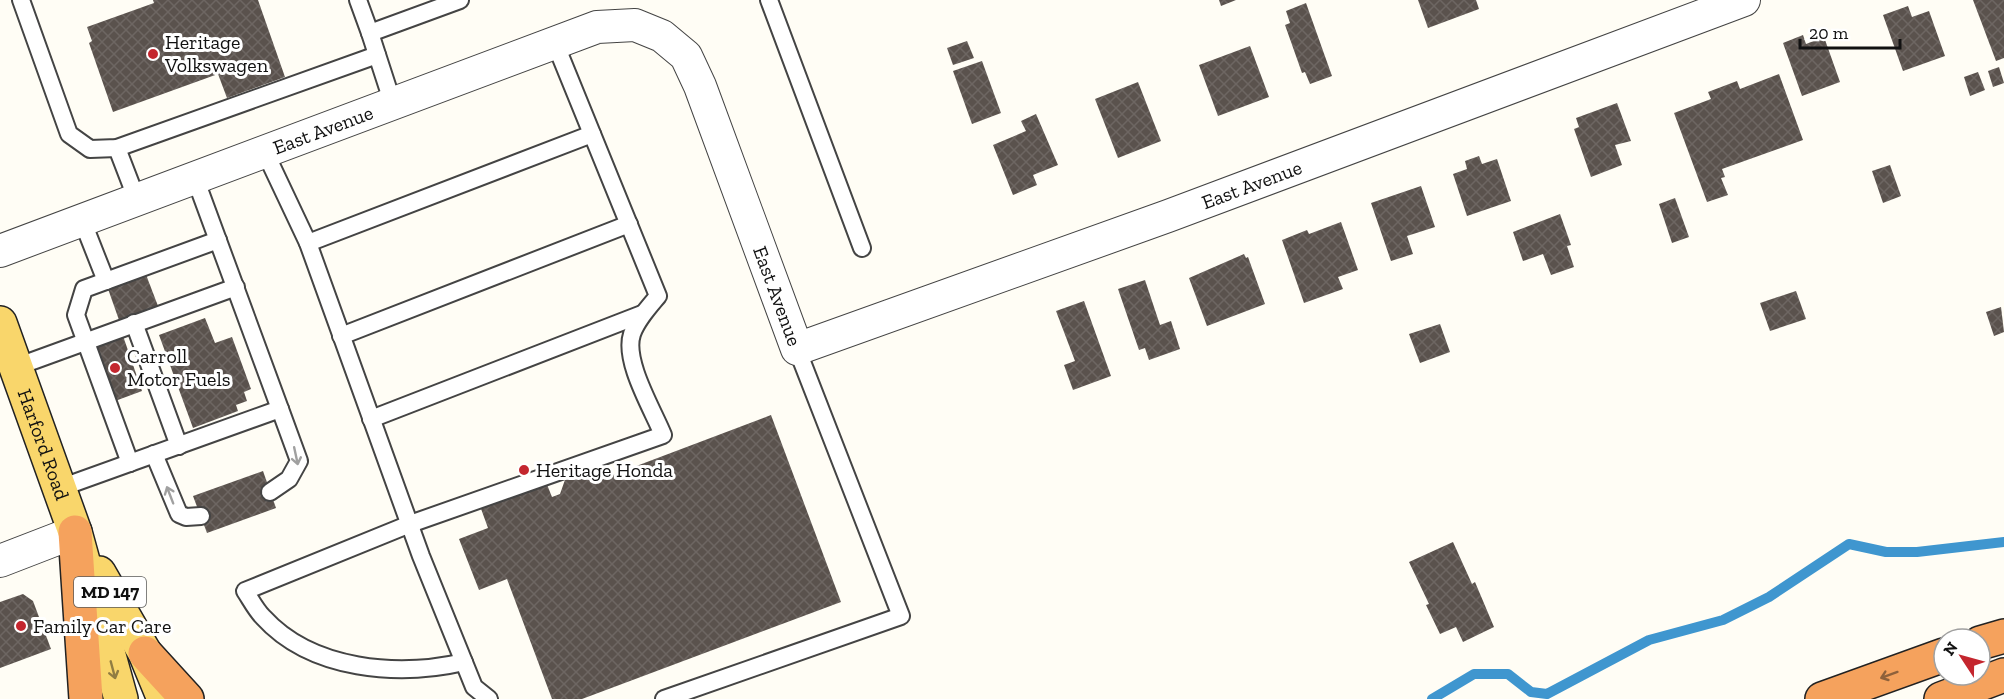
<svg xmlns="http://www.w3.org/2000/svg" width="2004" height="699" font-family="'Zilla Slab',serif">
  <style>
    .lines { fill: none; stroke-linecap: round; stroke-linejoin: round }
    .stream { stroke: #3f96cf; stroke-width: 10 }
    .building { fill: url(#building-cross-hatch) }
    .lane-casing { stroke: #444; stroke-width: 20 }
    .street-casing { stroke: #444; stroke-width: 34 }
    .primary-casing { stroke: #222; stroke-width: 36 }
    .highway-casing { stroke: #222; stroke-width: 36 }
    .lane { stroke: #fff; stroke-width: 16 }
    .street { stroke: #fff; stroke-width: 32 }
    .primary { stroke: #f9d66b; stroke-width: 33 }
    .highway { stroke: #f5a25d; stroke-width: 33 }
    .oneway { stroke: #a0a0a0 }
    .oneway2 { stroke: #917d42 }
    .oneway3 { stroke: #8e613b }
    .poi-dot { fill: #c4262e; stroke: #fff; stroke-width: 2 }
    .labels { text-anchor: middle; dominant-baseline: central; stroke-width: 6; stroke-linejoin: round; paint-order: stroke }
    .shield { fill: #fff; stroke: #585858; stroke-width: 1.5 }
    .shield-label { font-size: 18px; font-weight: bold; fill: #111 }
    .poi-label { font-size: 20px; fill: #111; stroke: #fff; text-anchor: start }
    .street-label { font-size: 20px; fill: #111; stroke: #fff }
  </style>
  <defs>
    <pattern id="building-cross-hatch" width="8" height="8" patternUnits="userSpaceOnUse" patternTransform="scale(1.5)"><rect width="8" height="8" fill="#5a524d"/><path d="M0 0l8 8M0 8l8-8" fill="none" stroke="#6d6662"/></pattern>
  </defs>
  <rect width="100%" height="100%" fill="#fffdf5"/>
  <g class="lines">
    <path class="stream" d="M1432 699 1474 674H1508L1531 692 1547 694 1649 640 1723 620 1769 597 1849 544 1886 552H1917L2004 542"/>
  </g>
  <g class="building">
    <path d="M153 0H258L285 77 227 98 218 74 113 112 89 43 92 41 87 27 154 3Z"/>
    <path d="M1219 0H1236L1221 6Z"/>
    <path d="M1418 0H1476L1479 9 1428 28Z"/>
    <path d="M1973 0H2004V58L1996 61Z"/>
    <path d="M1306 3 1332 76 1310 84 1305 72 1302 73 1285 25 1290 23 1286 11Z"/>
    <path d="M1908 6 1912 17 1929 11 1945 56 1903 71 1883 15Z"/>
    <path d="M1803 35 1806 44 1824 37 1840 82 1802 96 1783 43Z"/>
    <path d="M967 41 974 58 953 65 947 48Z"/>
    <path d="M1250 46 1269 97 1218 116 1199 65Z"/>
    <path d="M982 61 1001 113 972 124 953 71Z"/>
    <path d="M1999 67 2004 83 1993 87 1988 71Z"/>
    <path d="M1978 72 1985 90 1970 96 1964 77Z"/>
    <path d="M1779 74 1803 140 1722 169 1725 177 1721 178 1728 195 1707 202 1674 113 1711 99 1708 92 1737 81 1740 89Z"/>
    <path d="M1138 82 1161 141 1118 158 1095 99Z"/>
    <path d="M1617 103 1631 141 1615 145 1622 165 1591 177 1574 129 1579 127 1576 118Z"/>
    <path d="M1036 114 1058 165 1033 175 1037 185 1013 195 993 145 1026 131 1021 121Z"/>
    <path d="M1479 156 1482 164 1497 159 1511 201 1467 216 1453 174 1467 169 1465 161Z"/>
    <path d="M1890 165 1901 196 1883 203 1872 171Z"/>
    <path d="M1421 186 1435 227 1407 236 1413 254 1391 261 1371 203Z"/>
    <path d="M1675 198 1689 237 1672 243 1659 204Z"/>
    <path d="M1560 214 1571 245 1567 246 1574 267 1551 275 1543 254 1523 261 1513 232Z"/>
    <path d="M1341 222 1358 270 1338 277 1343 289 1304 303 1282 240 1307 230 1309 234Z"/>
    <path d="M1244 254 1246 258 1248 257 1265 304 1207 326 1189 278Z"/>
    <path d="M145 272 158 306 119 320 107 286Z"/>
    <path d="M1145 280 1160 325 1171 321 1180 349 1149 360 1145 348 1139 350 1118 289Z"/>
    <path d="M1796 291 1806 319 1770 331 1760 303Z"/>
    <path d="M1084 301 1111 376 1073 390 1064 365 1075 361 1056 311Z"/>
    <path d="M2001 307 2004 332 1994 336 1986 312Z"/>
    <path d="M205 318 215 343 232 337 251 389 244 392 247 401 236 405 238 411 193 428 159 335Z"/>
    <path d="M1440 324 1450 352 1420 363 1409 334Z"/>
    <path d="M122 333 142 391 107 404 87 345Z"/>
    <path d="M771 415 841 602 582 699H552L507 579 479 590 459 539 488 528 480 506 546 482 552 497 560 494 566 477 587 471 602 479Z"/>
    <path d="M263 471 276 508 207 533 193 496Z"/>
    <path d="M1453 542 1472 584 1475 582 1494 627 1463 642 1456 627 1440 634 1426 605 1429 604 1409 562Z"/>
    <path d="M23 594 33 601 51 649 0 668V602Z"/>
  </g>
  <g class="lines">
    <g class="lane-casing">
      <g id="lane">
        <path d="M21 0 69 134 90 149 117 148 377 55"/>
        <path d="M358 0 370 33"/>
        <path d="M769 0 862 248"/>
        <path d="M393 104 370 33 460 0"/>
        <path d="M117 148 137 200"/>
        <path d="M265 152 308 243 421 556 474 687 489 699"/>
        <path d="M82 220 106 281"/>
        <path d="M308 243 592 134"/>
        <path d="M134 323 179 446"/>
        <path d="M341 336 629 224"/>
        <path d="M16 367 236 287"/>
        <path d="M371 419 642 314"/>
        <path d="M154 454 179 514 186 517 201 516"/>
        <path d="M130 463 76 315 84 289 218 240"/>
        <path d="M60 488 280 409 195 178"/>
        <path d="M270 492 289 479 299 461 280 409"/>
        <path d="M464 662C399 677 312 671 263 617 256 610 251 600 245 591L410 524 663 435C653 410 623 361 632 334 637 320 648 308 658 296L555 43"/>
        <path d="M664 699 901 616 797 349"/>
      </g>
    </g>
    <g class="street-casing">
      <g id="street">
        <path id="s1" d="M0 251 597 27 635 25 662 36 686 56 700 86 797 349 1168 216 1744 0"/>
        <path d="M0 561 75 532"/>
      </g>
    </g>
    <g class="primary-casing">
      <g id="primary">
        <path id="s2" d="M0 323 75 532 121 699"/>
        <path d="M99 573 145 653 164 699"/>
      </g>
    </g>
    <g class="highway-casing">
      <g id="highway">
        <path d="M75 532 86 699"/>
        <path d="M1980 643 2004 636"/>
        <path d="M145 653 187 699"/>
        <path d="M1822 699 1944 655"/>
        <path d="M1941 699 2004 675"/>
      </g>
    </g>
    <use href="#lane" class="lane"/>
    <use href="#street" class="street"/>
    <use href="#primary" class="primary"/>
    <use href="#highway" class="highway"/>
  </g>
  <defs><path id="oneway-shaft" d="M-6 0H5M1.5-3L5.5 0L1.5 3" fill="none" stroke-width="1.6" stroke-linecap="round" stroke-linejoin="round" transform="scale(1.5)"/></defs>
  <g class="oneway">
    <use href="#oneway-shaft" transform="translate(296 456) rotate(78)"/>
    <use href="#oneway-shaft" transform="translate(170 495) rotate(-111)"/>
  </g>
  <use class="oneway2" href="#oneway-shaft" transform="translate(113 670) rotate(75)"/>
  <use class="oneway3" href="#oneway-shaft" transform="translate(1889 675) rotate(160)"/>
  <g class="poi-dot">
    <circle cx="153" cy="54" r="6"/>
    <circle cx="115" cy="368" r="6"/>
    <circle cx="524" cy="470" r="6"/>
    <circle cx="21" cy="626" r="6"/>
  </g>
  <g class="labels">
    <rect class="shield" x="74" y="577" width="72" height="30" rx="4.5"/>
    <g class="shield-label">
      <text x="110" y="592">MD 147</text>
    </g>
    <g class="poi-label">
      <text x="165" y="42">Heritage<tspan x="165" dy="23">Volkswagen</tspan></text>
      <text x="127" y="356">Carroll<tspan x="127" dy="23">Motor Fuels</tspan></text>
      <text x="536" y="470">Heritage Honda</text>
      <text x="33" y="626">Family Car Care</text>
    </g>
    <g class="street-label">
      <text stroke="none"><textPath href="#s1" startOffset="345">East Avenue</textPath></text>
      <text stroke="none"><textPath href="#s1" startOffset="1533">East Avenue</textPath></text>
      <text stroke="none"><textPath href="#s1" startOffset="993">East Avenue</textPath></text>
      <text stroke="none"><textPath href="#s2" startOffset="129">Harford Road</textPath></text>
    </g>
  </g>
  <g transform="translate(1962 657) rotate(306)"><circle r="28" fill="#ffffff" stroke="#a0a0a0" stroke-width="1.5"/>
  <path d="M0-4.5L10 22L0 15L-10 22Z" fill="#c4262e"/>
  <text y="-9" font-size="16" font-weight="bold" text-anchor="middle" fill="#111111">N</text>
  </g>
  <path d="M1800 39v9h100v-9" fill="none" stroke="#111111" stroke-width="3"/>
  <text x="1809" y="39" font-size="18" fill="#111111" stroke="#ffffff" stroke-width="4.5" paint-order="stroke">20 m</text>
</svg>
